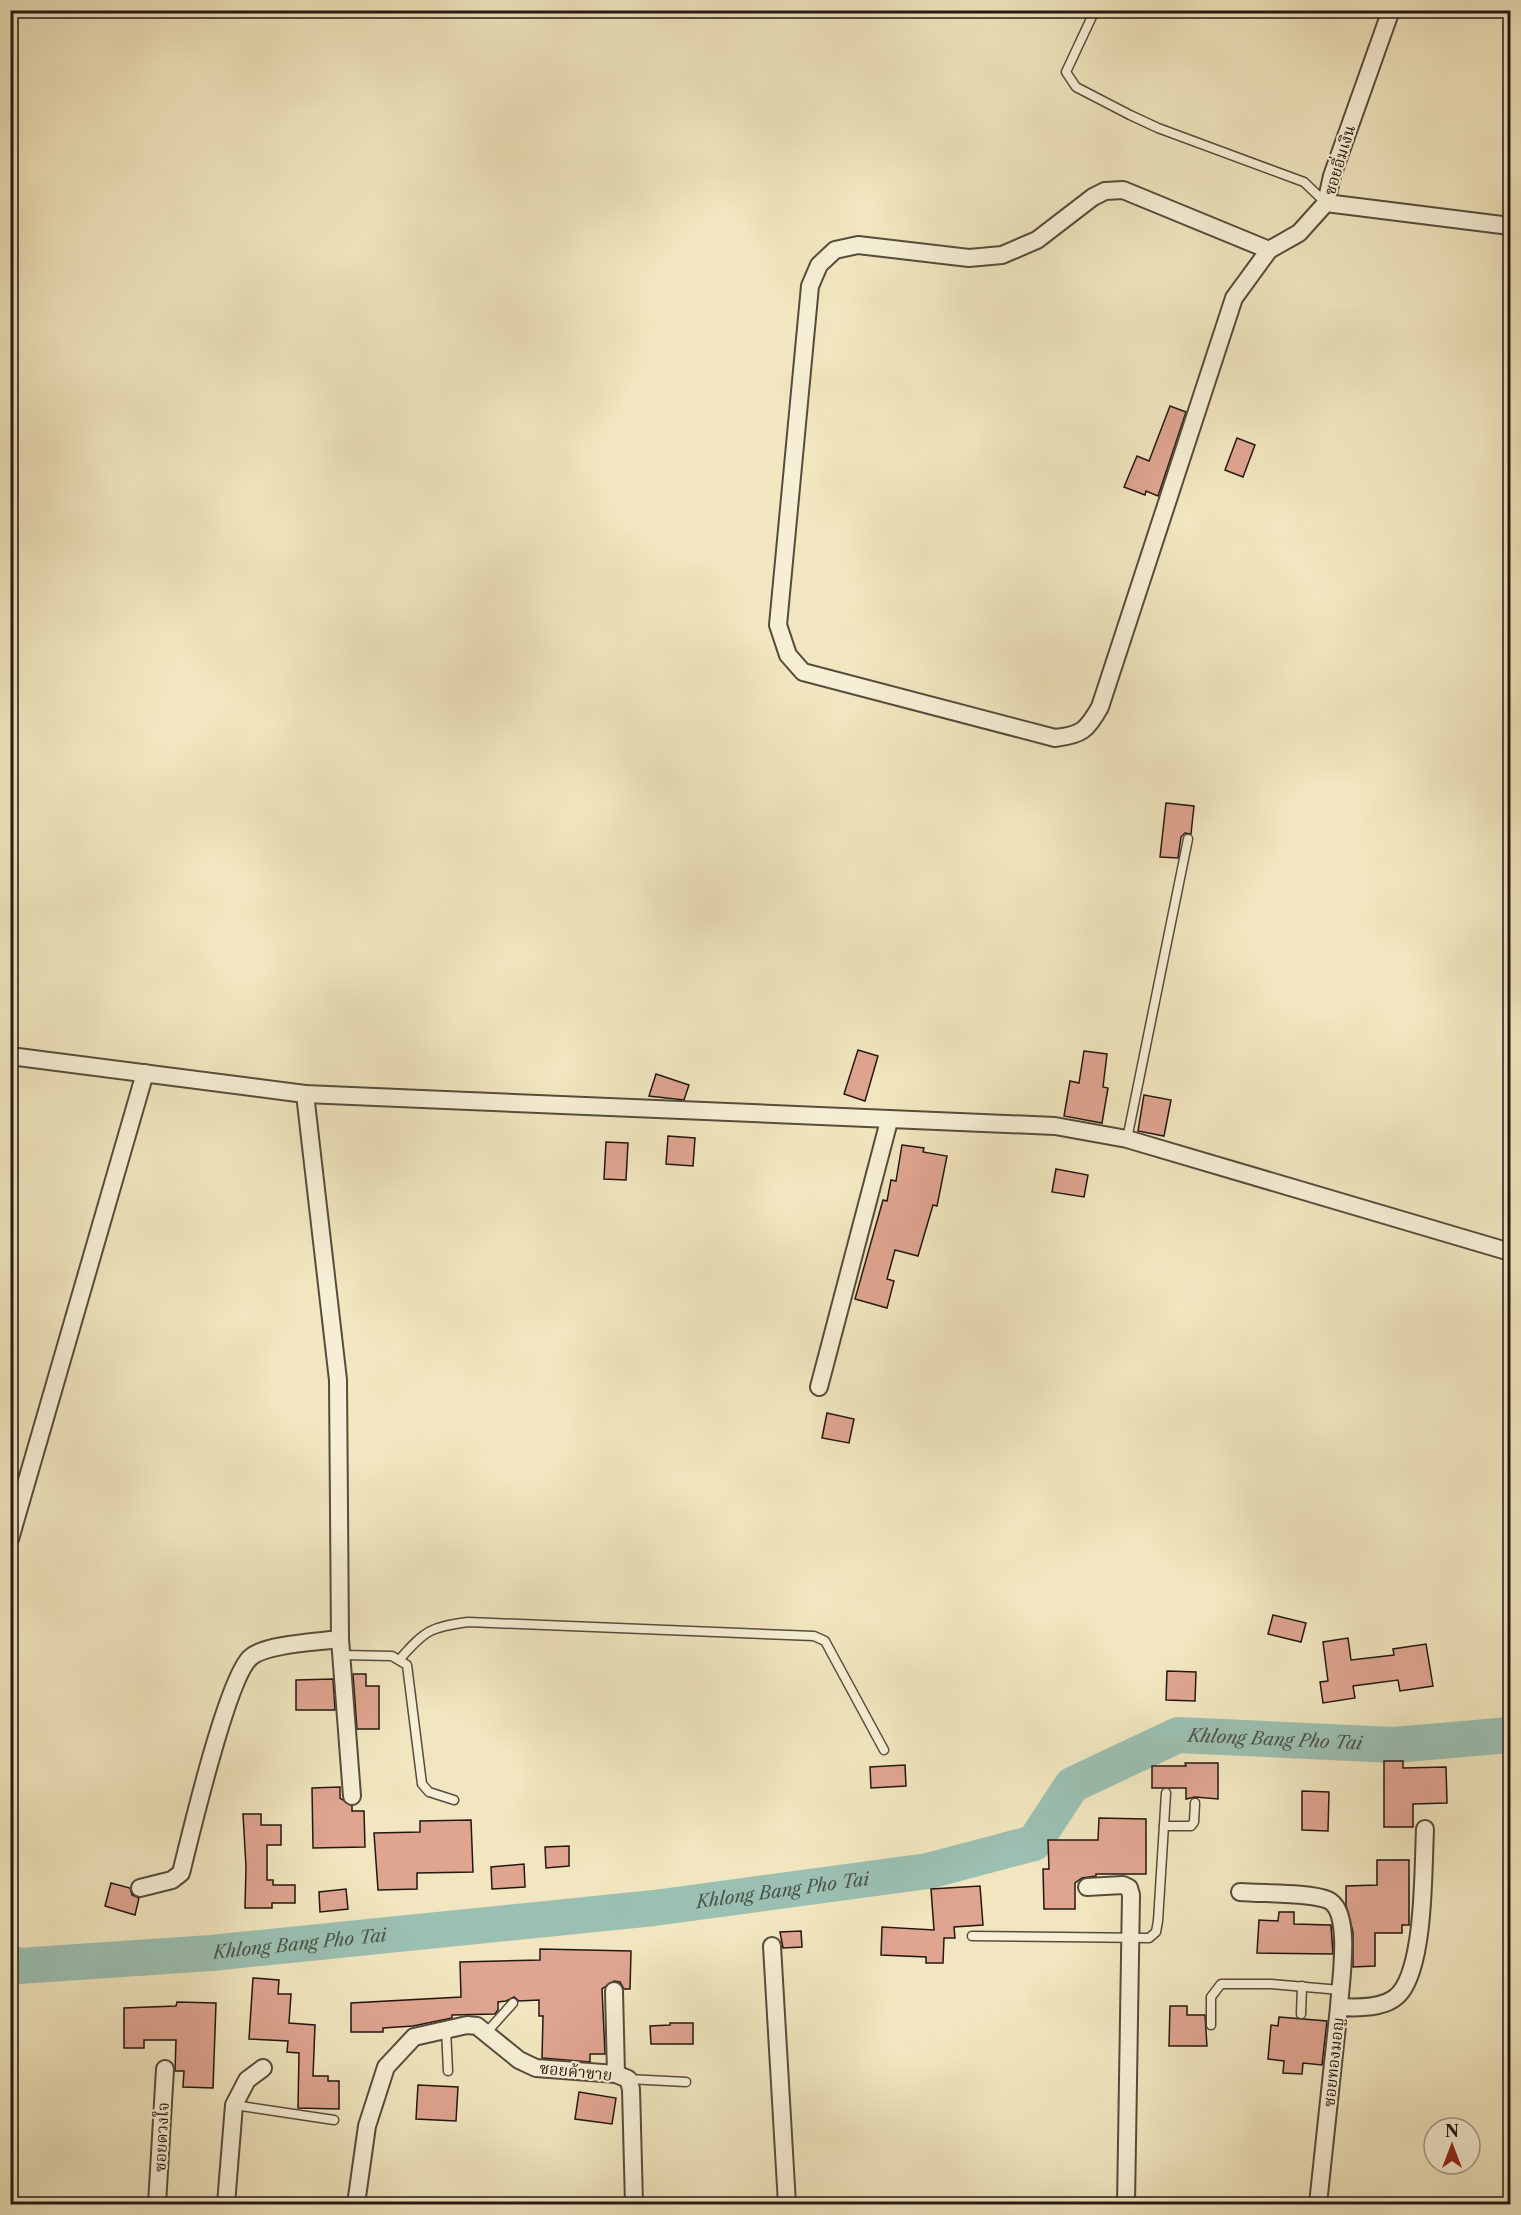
<svg xmlns="http://www.w3.org/2000/svg" width="1521" height="2215" font-family="'Libre Caslon Text','Noto Serif Thai',serif">
  <style>
    .lines { fill: none; stroke-linecap: round; stroke-linejoin: round }
    .river { stroke: #9bc0b2; stroke-width: 36 }
    .building { fill: #e0a591; stroke: #231812; stroke-width: 1.5 }
    .lane-casing { stroke: #564c3d; stroke-width: 11 }
    .street-casing { stroke: #564c3d; stroke-width: 20 }
    .lane { stroke: #f6efd5; stroke-width: 8 }
    .street { stroke: #f6efd5; stroke-width: 16 }
    .labels { text-anchor: middle; dominant-baseline: central; stroke-width: 4.5; stroke-linejoin: round; paint-order: stroke }
    .street-label { font-size: 16px; fill: #231812; stroke: #f6efd5 }
    .water-label { font-size: 18px; font-style: italic; fill: #4d534a; stroke: #f6efd5 }
  </style>
  <rect width="100%" height="100%" fill="#f1e6bf"/>
  <filter id="stains"><feTurbulence type="fractalNoise" baseFrequency=".00333" numOctaves="4"/><feColorMatrix values="0 0 0 0 .2 0 0 0 0 .09 0 0 0 0 .02 0 0 0 .5 -.17"/></filter>
  <radialGradient id="worn" r=".72"><stop offset=".6" stop-color="#630" stop-opacity="0"/><stop offset="1" stop-color="#630" stop-opacity=".3"/></radialGradient>
  <g class="lines">
    <path class="river" id="s1" d="M10 1963 19 1966 211 1953 654 1908 928 1871 1034 1843 1072 1785 1178 1735 1394 1745 1510 1735"/>
  </g>
  <g class="building">
    <path d="M1170 406 1186 412 1158 496 1146 491 1145 495 1124 487 1137 456 1149 461Z"/>
    <path d="M1237 438 1255 445 1243 477 1225 470Z"/>
    <path d="M1166 803 1194 806 1191 834 1185 833 1181 837 1178 858 1160 857Z"/>
    <path d="M858 1050 878 1056 865 1101 844 1094Z"/>
    <path d="M1084 1051 1107 1054 1103 1087 1108 1088 1102 1123 1064 1116 1070 1081 1079 1083Z"/>
    <path d="M656 1074 689 1085 684 1100 649 1096Z"/>
    <path d="M1144 1095 1171 1100 1164 1136 1138 1131Z"/>
    <path d="M668 1136 695 1138 693 1166 666 1164Z"/>
    <path d="M606 1142 628 1143 626 1180 604 1179Z"/>
    <path d="M902 1145 924 1148 923 1152 947 1156 937 1206 933 1205 918 1256 895 1250 887 1279 894 1281 887 1308 855 1299 883 1200 887 1201 891 1180 896 1181Z"/>
    <path d="M1056 1169 1088 1175 1084 1197 1052 1192Z"/>
    <path d="M827 1413 854 1419 849 1443 822 1438Z"/>
    <path d="M1273 1615 1306 1623 1301 1642 1268 1634Z"/>
    <path d="M1348 1638 1351 1660 1394 1655 1393 1649 1426 1644 1433 1686 1400 1691 1398 1680 1353 1686 1355 1698 1323 1703 1320 1682 1328 1681 1323 1642Z"/>
    <path d="M1167 1671 1196 1672 1195 1701 1166 1700Z"/>
    <path d="M353 1674H366V1686H379V1729H357Z"/>
    <path d="M333 1679 335 1710H296V1680Z"/>
    <path d="M1384 1761H1403V1768L1446 1767 1447 1803 1413 1804V1827H1384Z"/>
    <path d="M1185 1763H1218V1799L1195 1797 1186 1799V1788H1152V1766H1186Z"/>
    <path d="M905 1765 906 1786 871 1788 870 1767Z"/>
    <path d="M340 1787V1798L352 1806V1811H364L365 1847 313 1848 312 1788Z"/>
    <path d="M1302 1791 1329 1792 1328 1831 1302 1830Z"/>
    <path d="M243 1814H261V1825H281V1845H267V1880H273V1885H295V1903H272V1908H245L246 1867Z"/>
    <path d="M1099 1818 1146 1819V1874H1096V1876L1082 1878 1075 1883V1909H1044L1043 1869H1049L1048 1840H1098Z"/>
    <path d="M471 1820 473 1872 417 1873V1889L378 1890 374 1833 420 1832V1821Z"/>
    <path d="M569 1846V1866L546 1868 545 1847Z"/>
    <path d="M1377 1860H1409V1925H1402V1933H1375V1966L1353 1967V1932L1346 1905V1886L1377 1885Z"/>
    <path d="M524 1864 525 1887 492 1889 491 1867Z"/>
    <path d="M111 1883 130 1888 132 1895 139 1898 135 1915 105 1906Z"/>
    <path d="M980 1886 983 1925 954 1927 955 1938H944L943 1963H926V1957L881 1955 882 1927 934 1930 931 1889Z"/>
    <path d="M346 1889 348 1909 320 1912 319 1892Z"/>
    <path d="M1279 1912H1294V1924L1331 1925 1333 1954 1257 1953 1259 1920 1278 1921Z"/>
    <path d="M801 1931 802 1947 783 1948 780 1932Z"/>
    <path d="M540 1949 631 1951 630 1989H624L620 1982 614 1981 602 1989 605 2054H590V2062L542 2058 543 2016H539V2000L519 2001 514 1997 506 2001 498 2002V2010L495 2014 452 2015V2018L413 2026 383 2028V2032H351V2003L461 1997 460 1962 540 1960Z"/>
    <path d="M253 1978 279 1980 278 1994H291L289 2023 315 2025 313 2076H328V2081H339V2109L298 2108 299 2053 287 2052 288 2041 249 2039Z"/>
    <path d="M177 2002 216 2003 213 2088 183 2087 184 2071H175L176 2040H144V2048H124V2008L176 2006Z"/>
    <path d="M1170 2006H1187V2015H1205L1207 2046H1169Z"/>
    <path d="M1279 2017 1327 2021 1322 2065 1303 2063 1302 2074 1283 2073 1284 2061 1268 2059 1271 2025 1278 2026Z"/>
    <path d="M670 2023H693V2044H651L650 2026 670 2025Z"/>
    <path d="M418 2085 458 2087 456 2121 416 2119Z"/>
    <path d="M579 2092 616 2098 612 2124 575 2119Z"/>
  </g>
  <g class="lines">
    <g class="lane-casing">
      <g id="lane">
        <path d="M1095 10 1066 72 1076 87 1130 115 1158 128 1304 182 1326 203"/>
        <path d="M1127 1139 1188 839"/>
        <path d="M343 1655 392 1656 407 1665 422 1784 429 1792 454 1800"/>
        <path d="M400 1659C425 1630 431 1627 468 1622L814 1636 825 1641 884 1750"/>
        <path d="M1164 1826H1191L1194 1822 1195 1803"/>
        <path d="M972 1936 1149 1938 1156 1932 1158 1921 1166 1793"/>
        <path d="M1301 2014 1302 1986"/>
        <path d="M1211 2025V1997L1221 1984H1271L1340 1990"/>
        <path d="M446 2029 448 2071"/>
        <path d="M487 2032 513 2003"/>
        <path d="M628 2079 686 2082"/>
        <path d="M234 2105 334 2120"/>
      </g>
    </g>
    <g class="street-casing">
      <g id="street">
        <path d="M1391 10 1332 176 1326 203 1510 226"/>
        <path d="M1269 250 1123 190 1105 191 1093 197 1037 240 1002 255 969 258 858 245 835 250 819 265 810 286 778 625 788 655 803 672 1055 738C1082 735 1087 730 1100 707L1234 298 1269 250 1299 233 1326 203"/>
        <path d="M10 1056 305 1094 1055 1126 1127 1139 1510 1252"/>
        <path d="M305 1094 338 1380 340 1639 352 1796"/>
        <path d="M819 1387 889 1121"/>
        <path d="M10 1539 145 1073"/>
        <path d="M1087 1887 1123 1885 1129 1888 1131 1895 1126 2204"/>
        <path d="M140 1888 172 1880 181 1873C190 1837 228 1675 251 1657 266 1644 318 1642 340 1639"/>
        <path d="M1240 1892C1262 1894 1309 1892 1328 1900 1353 1911 1340 1984 1339 2007"/>
        <path d="M772 1946 787 2204"/>
        <path d="M614 1991 616 2074"/>
        <path d="M157 2204 165 2069"/>
        <path d="M226 2204 234 2105 247 2080 263 2068"/>
        <path d="M356 2204 367 2126 386 2067 414 2037 467 2025 477 2026 519 2060 536 2068 616 2074 628 2079 631 2089 634 2204"/>
        <path d="M1318 2204 1339 2007C1357 2008 1387 2009 1400 1993 1425 1963 1423 1868 1425 1829"/>
      </g>
    </g>
    <use href="#lane" class="lane"/>
    <use href="#street" class="street"/>
  </g>
  <g class="labels">
    <g class="street-label">
      <text transform="translate(1339 160) rotate(-73)">ซอยอิ่มเงิน</text>
      <text transform="translate(1333 2062) rotate(-84)">ซอยทองมอญ</text>
      <text transform="translate(576 2071) rotate(6)">ซอยค้าขาย</text>
      <text transform="translate(161 2137) rotate(-87)">ซอยดวงใจ</text>
    </g>
    <g class="water-label">
      <text stroke="none"><textPath href="#s1" startOffset="1317">Khlong Bang Pho Tai</textPath></text>
      <text stroke="none"><textPath href="#s1" startOffset="777">Khlong Bang Pho Tai</textPath></text>
      <text stroke="none"><textPath href="#s1" startOffset="291">Khlong Bang Pho Tai</textPath></text>
    </g>
  </g>
  <rect width="1521" height="2215" fill="none" stroke="#f1e6bf" stroke-width="36"/>
  <rect x="12" y="12" width="1497" height="2191" fill="none" stroke="#231812" stroke-width="3"/>
  <rect x="18" y="18" width="1485" height="2179" fill="none" stroke="#231812" stroke-width="1.5"/>
  <g transform="translate(1452 2146)"><circle r="28" fill="#f6efd5" stroke="#a29987" stroke-width="1.5"/>
  <path d="M0-4.5L10 22L0 15L-10 22Z" fill="#8f2418"/>
  <text y="-9" font-size="16" font-weight="bold" text-anchor="middle" fill="#231812">N</text>
  </g>
  <rect width="100%" height="100%" filter="url(#stains)"/>
  <rect width="100%" height="100%" fill="url(#worn)"/>
</svg>
